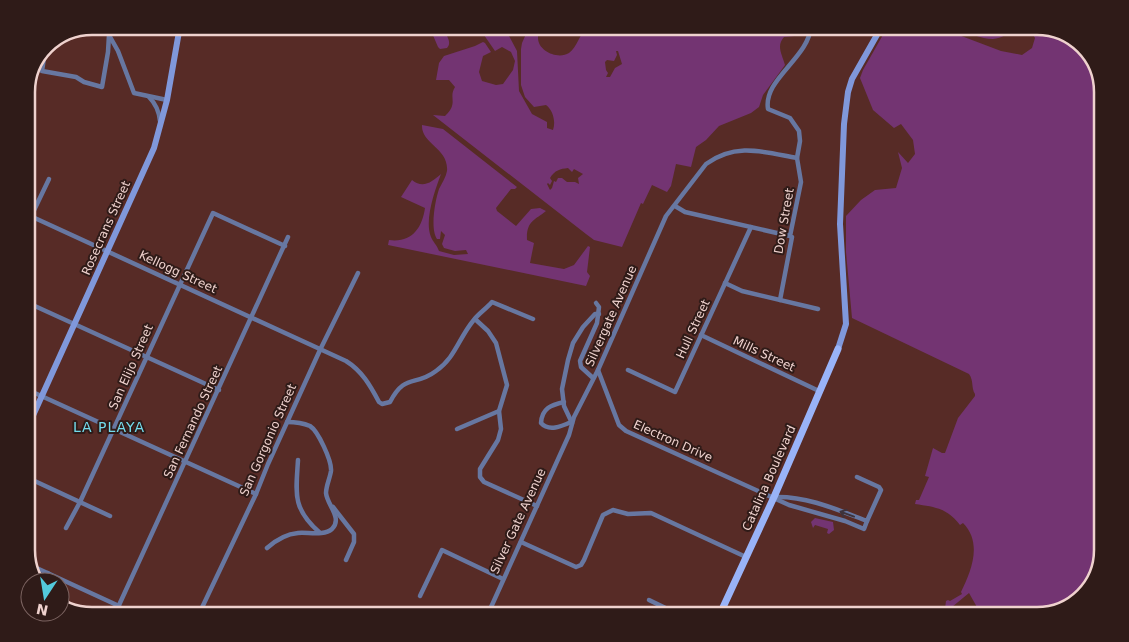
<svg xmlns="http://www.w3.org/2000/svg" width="1129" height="642" font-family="'DejaVu Sans',sans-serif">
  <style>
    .green { fill: #733472; fill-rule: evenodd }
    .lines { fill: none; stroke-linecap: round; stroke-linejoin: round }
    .street { stroke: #6777a1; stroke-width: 4.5 }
    .secondary { stroke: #8098db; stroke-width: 6 }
    .primary { stroke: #99b3f8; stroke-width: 7 }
    .oneway { stroke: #3d323a }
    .labels { text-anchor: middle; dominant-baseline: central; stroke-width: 4; stroke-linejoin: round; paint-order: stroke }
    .street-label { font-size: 12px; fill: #efd2ce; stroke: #2f1b18 }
    .neighbourhood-label { font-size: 14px; letter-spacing: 1px; fill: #73dcec; stroke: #2f1b18 }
    .rim { fill: none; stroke: #efd2ce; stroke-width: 2.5 }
  </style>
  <rect width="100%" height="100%" fill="#572b26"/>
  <g class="green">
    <path d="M429 26H442C445 34 453 42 447 48L440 49 438 47Z"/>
    <path d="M483 26H507V32L517 51 519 91 532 114 547 122V128L553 130C556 122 553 110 546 105L534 107 525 97 521 85V49L522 43 526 34 533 26 542 27C540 31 538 33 538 38 538 51 558 60 569 53 577 47 580 34 587 26H789L790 31 804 32 805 35 784 37C776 46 782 54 785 65L763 95 759 107 751 113 719 126 706 140 696 147 691 167 676 164 671 186 667 192 652 185 643 204 641 203 622 247 594 240 586 234 433 115 445 116C459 103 448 98 455 87L449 80H436L439 63 444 56 475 46 483 42 485 43 491 52 483 56 479 72 482 81 496 85 503 84 513 70 515 61 511 52 502 47 495 51 484 35ZM616 51H618L622 64 615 68 610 77H606L608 73 606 70 605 62 607 60 614 61 617 55ZM568 168 572 172 574 169 583 174 578 178 579 184 575 182H567L562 178H558L556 182 554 181 552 188 550 190 547 184 548 183 550 185 552 181 550 178C555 170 560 169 568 168Z"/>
    <path d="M888 26H935L1001 51 1022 55 1032 48 1035 38C1024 16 1008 39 993 39 981 39 967 33 959 26L977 30 992 29 1001 26H1037L1070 35 1094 59 1103 88V550L1094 583 1070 607 1037 616H982L969 593 952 607 947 616H944L946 601 948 600 950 601 962 594 961 592C971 572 983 543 963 523L960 525C947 508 935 507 915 504L916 500H919L929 477 925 476 933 448 942 453H945L958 418 975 396V394C971 388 974 381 969 374L852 318 846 252V216L861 200 875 190 896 188 902 168 898 152 908 163 915 154 913 140 901 124 894 128 873 110 860 78 863 70Z"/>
    <path d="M422 125 443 129 517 187 515 189H511L496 208 497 211 516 226 531 209 540 208 546 211C535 220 526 221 527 240L534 243 530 263 564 269 574 265 588 246 590 247 587 272 590 276 586 286 388 245 389 240C411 243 422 229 425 208L401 197 412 180C423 189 432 182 441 174 435 190 424 220 431 237 433 242 437 245 439 251L454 255 468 254 466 250 455 251 444 248 442 244 445 235 441 231 440 239H437C430 229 435 201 439 189 442 183 446 177 447 171 449 148 421 144 422 125Z"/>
    <path d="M815 518 833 522 834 530 829 534 827 533 828 529 815 525 813 528 811 522Z"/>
  </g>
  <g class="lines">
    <g class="street">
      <path d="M110 26 109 35 118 51 134 93 167 100"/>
      <path d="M46 45 42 71 76 77 84 82 102 87 108 52 109 35"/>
      <path d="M149 97C156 104 159 111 160 121"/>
      <path d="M675 206 685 212 790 236"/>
      <path d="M26 214 346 361C362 371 370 385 379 402L382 404 390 402C405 373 415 387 436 371 455 358 459 338 473 321 478 314 486 309 492 302L533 319"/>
      <path d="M26 227 49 179"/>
      <path d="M725 283 742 291 818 309"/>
      <path d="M780 300 792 237 790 236 801 182 797 158 800 141 799 131 790 118 768 109C763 79 809 58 811 26"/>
      <path d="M26 302 219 390"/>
      <path d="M475 319 488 331 496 343 507 385 499 411 501 429 498 440 480 469V477L484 482 537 506"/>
      <path d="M701 335 819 391"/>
      <path d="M598 370 619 425 626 431 789 505 845 521 864 529 867 521"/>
      <path d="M628 370 675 392 751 227"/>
      <path d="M593 378 581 367 580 361 597 323 599 307 596 303"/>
      <path d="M26 389 256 494"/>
      <path d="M564 402C551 405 542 408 541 423 549 432 562 426 571 422"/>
      <path d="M572 423 564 406 562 389 568 360 573 343 583 327 595 314H599"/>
      <path d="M457 429 499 411"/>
      <path d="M298 460C296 493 292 508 319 532"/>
      <path d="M26 477 110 516"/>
      <path d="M775 497C807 496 838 510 867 521L881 490 879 487 857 477"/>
      <path d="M333 507 354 534V542L346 560"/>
      <path d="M66 528 80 502 213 213 285 246"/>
      <path d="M521 542 576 567 581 565 584 560 603 515 613 510 628 514 651 513 746 557"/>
      <path d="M267 548C276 540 286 534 298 533 308 532 324 536 332 529 343 518 327 505 326 493 326 486 330 478 331 471 332 461 318 431 310 426 303 423 295 422 287 422"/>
      <path d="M30 565 119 606"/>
      <path d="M44 582 48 573"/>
      <path d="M420 596 442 550 503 579"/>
      <path d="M649 600 682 616"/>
      <path d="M114 616 288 237"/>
      <path d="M198 616 256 494 268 464 320 350 358 273"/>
      <path d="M487 616 569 435 574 417 598 370 666 216 706 164C736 142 764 152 797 158"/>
    </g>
    <g class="secondary">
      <path d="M838 349 846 324 840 224 844 124 848 92 852 79 882 26"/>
      <path d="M26 431 154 148 167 100 180 26"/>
    </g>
    <path class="primary" d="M719 616 774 497 838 349"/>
  </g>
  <defs><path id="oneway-shaft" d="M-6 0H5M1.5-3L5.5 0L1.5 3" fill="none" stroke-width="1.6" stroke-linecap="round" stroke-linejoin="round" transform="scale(1.25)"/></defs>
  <use class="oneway" href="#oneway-shaft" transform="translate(847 514) rotate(-160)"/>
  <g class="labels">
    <g class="street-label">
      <text transform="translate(784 221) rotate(-80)">Dow Street</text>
      <text transform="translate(106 228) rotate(-66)">Rosecrans Street</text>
      <text transform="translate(178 272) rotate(25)">Kellogg Street</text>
      <text transform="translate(611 316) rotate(-66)">Silvergate Avenue</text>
      <text transform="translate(693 329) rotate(-65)">Hull Street</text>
      <text transform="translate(764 354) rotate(25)">Mills Street</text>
      <text transform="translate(131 367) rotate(-66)">San Elijo Street</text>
      <text transform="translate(193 422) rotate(-65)">San Fernando Street</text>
      <text transform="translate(268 440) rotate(-66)">San Gorgonio Street</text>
      <text transform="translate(673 441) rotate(24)">Electron Drive</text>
      <text transform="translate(769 478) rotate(-66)">Catalina Boulevard</text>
      <text transform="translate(518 521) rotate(-65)">Silver Gate Avenue</text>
    </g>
    <g class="neighbourhood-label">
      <text x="109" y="427">LA PLAYA</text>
    </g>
  </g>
  <path d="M0 0H1129V642H0ZM92 35H1037A57 57 0 0 1 1094 92V550A57 57 0 0 1 1037 607H92A57 57 0 0 1 35 550V92A57 57 0 0 1 92 35Z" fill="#2f1b18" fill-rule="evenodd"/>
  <path class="rim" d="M92 35H1037A57 57 0 0 1 1094 92V550A57 57 0 0 1 1037 607H92A57 57 0 0 1 35 550V92A57 57 0 0 1 92 35Z"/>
  <g transform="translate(45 597) rotate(192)"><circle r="24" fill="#2f1b18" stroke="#7c6461"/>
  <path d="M0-4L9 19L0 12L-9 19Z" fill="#53cadc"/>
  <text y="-8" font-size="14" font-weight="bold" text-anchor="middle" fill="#efd2ce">N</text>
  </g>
</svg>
